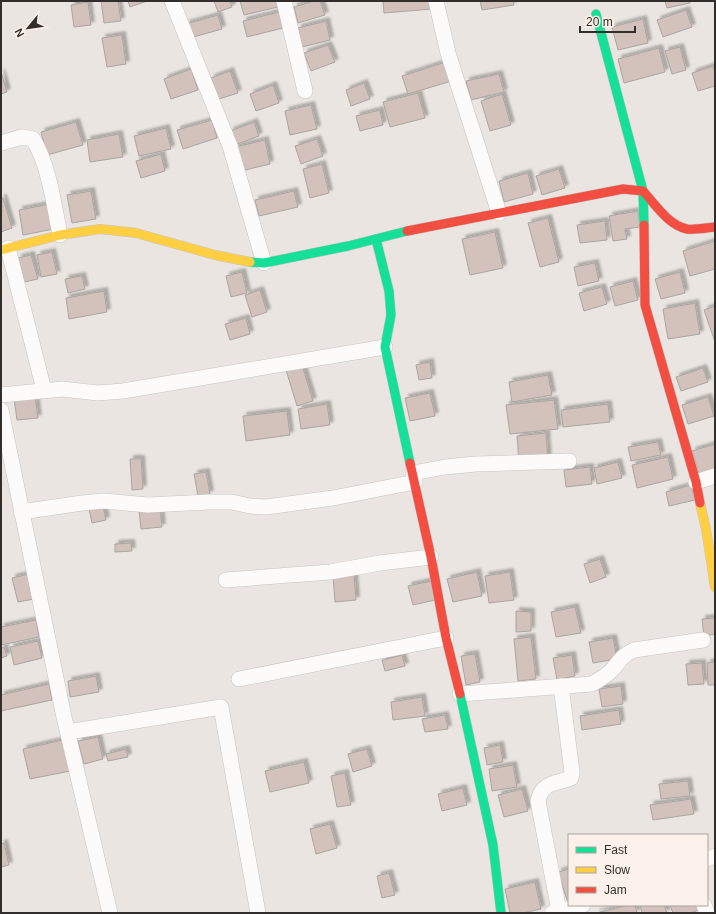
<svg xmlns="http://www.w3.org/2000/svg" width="716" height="914" font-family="Arial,sans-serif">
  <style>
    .building { fill: #d3c1bb; stroke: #a9a5a2; filter: url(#shadow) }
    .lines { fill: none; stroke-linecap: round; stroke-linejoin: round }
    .street-casing { stroke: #c7c3c0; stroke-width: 16 }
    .fast-casing { stroke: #c7c3c0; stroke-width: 10 }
    .slow-casing { stroke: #c7c3c0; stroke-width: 10 }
    .jam-casing { stroke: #c7c3c0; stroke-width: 10 }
    .street { stroke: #fcfbfa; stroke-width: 15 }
    .fast { stroke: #16e098; stroke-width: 9 }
    .slow { stroke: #ffcf43; stroke-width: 9 }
    .jam { stroke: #f24e42; stroke-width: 9 }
  </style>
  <defs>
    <filter id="shadow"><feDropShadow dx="3.5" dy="-3.5" stdDeviation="1" flood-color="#0004"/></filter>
  </defs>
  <rect width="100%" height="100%" fill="#eae5e0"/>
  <g class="building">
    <path d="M101 1H118L121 21 104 23Z"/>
    <path d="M128 1H147L130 7Z"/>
    <path d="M214 1H230L232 7 218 12Z"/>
    <path d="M240 1H281L282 6 244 15Z"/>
    <path d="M314 1H320L325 15 298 23 294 7Z"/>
    <path d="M383 1H431L432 9 384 13Z"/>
    <path d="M480 1H513L514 5 482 10Z"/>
    <path d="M665 1H690V3L667 8Z"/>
    <path d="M88 2 91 25 74 27 71 5Z"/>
    <path d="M686 10 692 27 663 37 657 20Z"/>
    <path d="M283 11 287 27 247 37 243 21Z"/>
    <path d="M218 15 222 29 190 38 186 24Z"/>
    <path d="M643 19 648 43 618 50 612 27Z"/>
    <path d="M326 21 330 40 302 47 298 28Z"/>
    <path d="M122 35 126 64 107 67 102 38Z"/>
    <path d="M328 45 335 62 311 71 304 53Z"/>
    <path d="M680 47 686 70 672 74 665 51Z"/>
    <path d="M659 48 665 72 624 83 618 59Z"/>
    <path d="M449 61 455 80 408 94 402 76Z"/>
    <path d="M713 66 715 73V86L698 91 692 73Z"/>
    <path d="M191 69 198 90 171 99 164 79Z"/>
    <path d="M230 71 238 93 219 99 211 78Z"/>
    <path d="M1 72 7 92 1 94Z"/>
    <path d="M499 74 504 92 471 100 466 81Z"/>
    <path d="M364 83 370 99 351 106 346 90Z"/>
    <path d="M273 85 279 103 256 111 250 94Z"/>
    <path d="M418 93 425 118 390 127 383 102Z"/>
    <path d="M502 94 511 125 490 131 481 101Z"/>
    <path d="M311 105 317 129 290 135 285 111Z"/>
    <path d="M380 110 383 125 360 131 356 116Z"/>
    <path d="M212 120 217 138 183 149 177 130Z"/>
    <path d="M76 122 83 145 47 155 41 132Z"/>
    <path d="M254 122 259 136 235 145 230 131Z"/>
    <path d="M166 128 171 149 139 156 134 136Z"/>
    <path d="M119 134 123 157 90 162 87 140Z"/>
    <path d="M317 139 323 156 301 164 295 146Z"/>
    <path d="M265 140 270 164 241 171 235 147Z"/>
    <path d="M161 154 165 171 141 178 136 161Z"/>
    <path d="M322 164 329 193 310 198 303 169Z"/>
    <path d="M559 169 565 188 542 195 536 176Z"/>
    <path d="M528 173 533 194 504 202 499 181Z"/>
    <path d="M91 191 96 219 72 223 67 195Z"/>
    <path d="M294 191 298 207 259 216 255 200Z"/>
    <path d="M1 198H3L12 228 1 232Z"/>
    <path d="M50 204 54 229 23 235 19 210Z"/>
    <path d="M638 211 640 227 625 229 627 239 613 241 609 216Z"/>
    <path d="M548 218 559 262 540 267 528 223Z"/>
    <path d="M605 221 607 240 580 243 577 225Z"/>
    <path d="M495 232 503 268 470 275 462 239Z"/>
    <path d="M715 241V269L690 276 683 251Z"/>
    <path d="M52 252 57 274 41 277 37 255Z"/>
    <path d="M31 255 38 279 24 282 18 258Z"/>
    <path d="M595 263 599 281 578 286 574 267Z"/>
    <path d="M242 272 247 293 231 297 226 276Z"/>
    <path d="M680 272 685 293 661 299 655 279Z"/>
    <path d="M82 276 85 289 68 293 65 279Z"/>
    <path d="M633 281 638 300 615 306 610 287Z"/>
    <path d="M602 287 607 304 584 311 579 293Z"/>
    <path d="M260 290 267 312 252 317 245 295Z"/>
    <path d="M104 291 107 312 69 319 66 298Z"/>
    <path d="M695 303 700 334 668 339 663 309Z"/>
    <path d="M715 306V342L704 310Z"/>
    <path d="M246 318 250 334 230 340 225 324Z"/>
    <path d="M430 362 432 378 419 380 416 365Z"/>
    <path d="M302 365 313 401 297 406 286 370Z"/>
    <path d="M703 368 708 382 681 391 676 377Z"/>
    <path d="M548 375 552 395 512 402 509 382Z"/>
    <path d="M430 393 435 416 410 421 405 398Z"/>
    <path d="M35 396 38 418 17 420 14 398Z"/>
    <path d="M708 397 714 416 688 424 682 405Z"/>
    <path d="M554 400 558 429 510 434 506 405Z"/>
    <path d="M327 404 330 425 301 429 298 409Z"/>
    <path d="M608 404 610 422 563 427 561 410Z"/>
    <path d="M287 411 290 435 246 441 243 416Z"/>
    <path d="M546 433 548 460 519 462 517 436Z"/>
    <path d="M658 442 661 455 631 461 628 447Z"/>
    <path d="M715 444V473L700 477 692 451Z"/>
    <path d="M668 457 673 479 637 488 632 465Z"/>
    <path d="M130 459H141L143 489 132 490Z"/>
    <path d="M618 462 622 478 597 484 594 468Z"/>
    <path d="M590 467 592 484 566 487 564 470Z"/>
    <path d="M206 472 210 494 198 496 194 474Z"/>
    <path d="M691 485 695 500 669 506 666 492Z"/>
    <path d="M103 506 106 520 92 523 89 509Z"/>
    <path d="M160 508 162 527 141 529 139 510Z"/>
    <path d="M131 543 132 551 115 552V544Z"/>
    <path d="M600 559 606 577 590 583 584 564Z"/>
    <path d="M477 572 482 596 453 602 447 579Z"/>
    <path d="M510 572 514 600 489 603 485 576Z"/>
    <path d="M29 574 34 599 18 602 12 578Z"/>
    <path d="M354 575 356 600 335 602 333 576Z"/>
    <path d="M431 581 435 600 413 605 408 586Z"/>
    <path d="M575 607 581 633 556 637 551 612Z"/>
    <path d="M516 611 531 612V631L516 632Z"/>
    <path d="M715 618V634L704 636 702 619Z"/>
    <path d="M36 620 39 637 1 645V627Z"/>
    <path d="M531 637 536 679 518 681 514 639Z"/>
    <path d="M613 638 617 659 593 663 589 642Z"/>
    <path d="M38 641 42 658 14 665 10 647Z"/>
    <path d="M4 647 7 656 1 658V648Z"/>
    <path d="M475 654 480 682 466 685 461 656Z"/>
    <path d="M402 655 405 666 385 671 382 660Z"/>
    <path d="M572 655 575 676 557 680 553 658Z"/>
    <path d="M715 662V685H708L707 663Z"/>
    <path d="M702 663 704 684 688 685 686 664Z"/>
    <path d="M96 676 99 692 70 697 68 681Z"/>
    <path d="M49 684 52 700 1 711V695Z"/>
    <path d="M621 686 623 704 602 707 599 689Z"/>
    <path d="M422 697 425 716 393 720 391 702Z"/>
    <path d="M619 710 621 724 582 730 580 716Z"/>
    <path d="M445 715 448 729 425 732 422 719Z"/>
    <path d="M98 737 103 759 84 764 78 741Z"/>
    <path d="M63 740 70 771 30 779 23 749Z"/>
    <path d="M500 745 503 762 487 765 484 748Z"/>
    <path d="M126 749 128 757 108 761 106 754Z"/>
    <path d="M367 749 372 766 353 772 348 754Z"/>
    <path d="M304 762 309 783 270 792 265 771Z"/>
    <path d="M513 765 517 787 492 791 489 769Z"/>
    <path d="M345 773 351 805 337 807 331 776Z"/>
    <path d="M688 781 690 796 661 799 659 784Z"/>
    <path d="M463 788 467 805 442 811 438 794Z"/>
    <path d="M522 789 528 811 504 817 498 795Z"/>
    <path d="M691 799 694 814 653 820 650 805Z"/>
    <path d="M330 824 337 848 316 854 310 829Z"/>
    <path d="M4 843 9 865 1 867V844Z"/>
    <path d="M569 869V900H567L558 872Z"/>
    <path d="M389 873 395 895 382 898 377 876Z"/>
    <path d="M535 882 541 909 523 913H510L505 889Z"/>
    <path d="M629 905H635L637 913H596Z"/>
    <path d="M640 905H664L667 913H642Z"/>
    <path d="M670 905H697L699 910 690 913H673Z"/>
  </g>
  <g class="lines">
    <g class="street-casing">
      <g id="street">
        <path d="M172 1 230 146 264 263"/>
        <path d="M284 1 305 91"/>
        <path d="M436 1 448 53 499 213"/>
        <path d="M1 143 22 137 33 139C49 165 54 205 60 235"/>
        <path d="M8 248 44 390"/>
        <path d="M1 395 62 389 98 393 123 391 385 347"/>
        <path d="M1 410 64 717 110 913"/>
        <path d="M413 473 445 467 476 464 569 461"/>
        <path d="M696 482 715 476"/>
        <path d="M21 512 82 503 103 501 148 505 209 502H232L250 506 266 507 333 498 415 482"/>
        <path d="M226 580 330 572 380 563 431 557"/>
        <path d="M239 679 446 638"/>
        <path d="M460 694 592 684C598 680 605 677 611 671 621 661 619 657 634 650L703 640"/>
        <path d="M68 732 221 707 258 913"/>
        <path d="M707 859 715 856"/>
        <path d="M704 905 707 913"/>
        <path d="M559 911 538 801C542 782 555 784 571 778L572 772 561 686"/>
        <path d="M552 913 583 905"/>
      </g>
    </g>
    <g class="fast-casing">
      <g id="fast">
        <path d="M596 14 643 191 644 225"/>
        <path d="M376 239 389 291 391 315 385 347 410 463"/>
        <path d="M250 262 264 263 348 246 407 231"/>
        <path d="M460 694 493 845 501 913"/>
      </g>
    </g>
    <g class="slow-casing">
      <g id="slow">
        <path d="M1 250 60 235 100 229 136 233 215 255 250 262"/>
        <path d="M700 503 706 529 715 587"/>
      </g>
    </g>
    <g class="jam-casing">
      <g id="jam">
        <path d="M644 225 645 305 696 482 700 503"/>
        <path d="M407 231 623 189 643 191C655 204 668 225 687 229 696 230 706 228 715 227"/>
        <path d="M410 463 431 557 446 638 460 694"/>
      </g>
    </g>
    <use href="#street" class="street"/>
    <use href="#fast" class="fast"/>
    <use href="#slow" class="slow"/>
    <use href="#jam" class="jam"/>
  </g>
  <rect width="716" height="914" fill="none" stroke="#312e2b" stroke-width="4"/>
  <rect x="568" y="834" width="140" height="72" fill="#fbf1ea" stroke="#aaa39e"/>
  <rect x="576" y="847" width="20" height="6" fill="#16e098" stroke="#aaa39e"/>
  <text x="604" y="854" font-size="12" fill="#312e2b">Fast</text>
  <rect x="576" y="867" width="20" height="6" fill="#ffcf43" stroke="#aaa39e"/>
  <text x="604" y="874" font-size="12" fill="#312e2b">Slow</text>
  <rect x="576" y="887" width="20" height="6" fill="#f24e42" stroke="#aaa39e"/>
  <text x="604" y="894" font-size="12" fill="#312e2b">Jam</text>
  <g transform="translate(28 28) rotate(241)" stroke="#fbf1ea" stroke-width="3" paint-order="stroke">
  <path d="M0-3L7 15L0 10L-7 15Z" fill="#312e2b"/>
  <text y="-6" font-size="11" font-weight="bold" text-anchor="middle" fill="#312e2b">N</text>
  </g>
  <path d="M580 26v6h55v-6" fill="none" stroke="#312e2b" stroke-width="2"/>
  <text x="586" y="26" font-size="12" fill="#312e2b" stroke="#fbf1ea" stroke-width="3" paint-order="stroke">20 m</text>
</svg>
